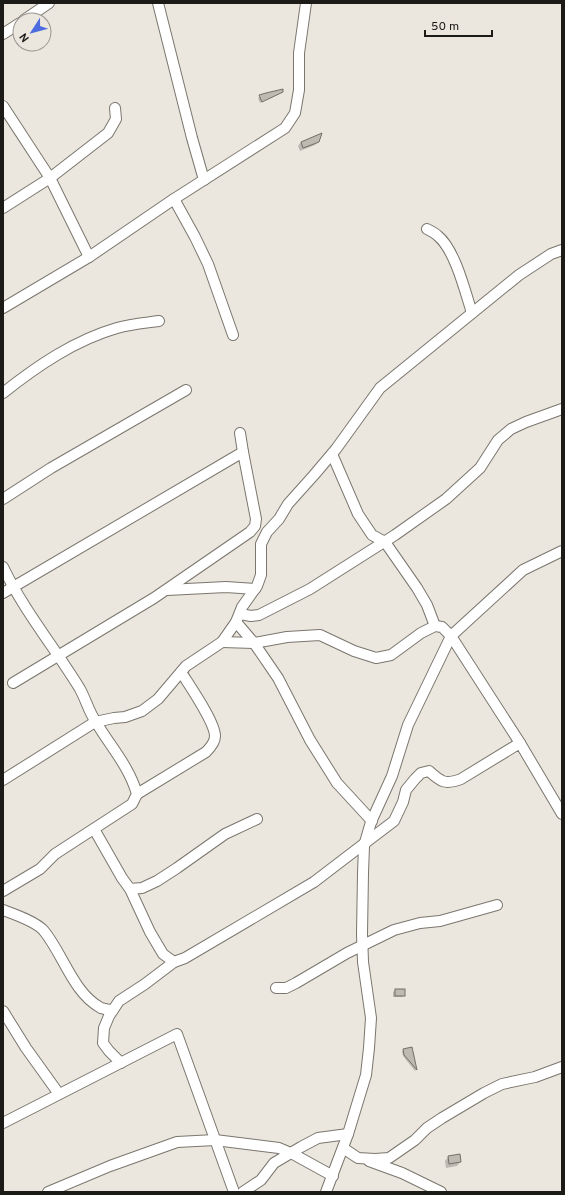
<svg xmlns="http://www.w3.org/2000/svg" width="565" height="1195" font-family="Overpass,sans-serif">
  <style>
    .shadow { fill: #0003 }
    .building { fill: #bebab1; stroke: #736f67 }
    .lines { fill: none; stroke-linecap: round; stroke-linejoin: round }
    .minor-casing { stroke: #7a766e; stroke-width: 12 }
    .minor { stroke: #fff; stroke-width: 10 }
  </style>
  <rect width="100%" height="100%" fill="#ece7de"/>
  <g class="shadow">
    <path d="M282 92 260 103 258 98 266 93Z"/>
    <path d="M301 142H318L315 145 300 151 298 146Z"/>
    <path d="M395 990 404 996 402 997H393V992Z"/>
    <path d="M411 1048 416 1070 415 1071 403 1056 402 1051Z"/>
    <path d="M448 1157 460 1162 457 1166 446 1168 445 1161Z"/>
  </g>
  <g class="building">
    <path d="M283 89V92L262 102 259 95 266 93Z"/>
    <path d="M322 133 319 142 303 148 301 142Z"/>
    <rect x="395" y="989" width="10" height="7"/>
    <path d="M412 1047 417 1070 404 1055 403 1049Z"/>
    <path d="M460 1154 461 1162 449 1164 448 1156Z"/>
  </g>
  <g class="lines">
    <g class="minor-casing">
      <g id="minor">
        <path d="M158 3 192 138 204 180"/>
        <path d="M24 20 49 3"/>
        <path d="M3 34 20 23"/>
        <path d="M3 106 50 178 89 257"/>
        <path d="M174 199 195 237 208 264 233 335"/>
        <path d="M3 208 50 178 108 133 116 119 115 108"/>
        <path d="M427 229C431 231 435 233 438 236 455 250 465 291 472 313"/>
        <path d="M3 308 89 257 174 199 285 128 295 113 299 90V53L306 3"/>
        <path d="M3 393C37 366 75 340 117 328 131 324 145 323 159 321"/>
        <path d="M240 433 243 452"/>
        <path d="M332 454 358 514 372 535 385 542 417 588 427 605 435 626"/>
        <path d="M3 499 51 468 186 390"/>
        <path d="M3 567C24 611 55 648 80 689 86 700 89 712 96 722 110 746 129 766 137 794L132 804 55 854 40 869 3 891"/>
        <path d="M167 590 226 587 255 589"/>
        <path d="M3 593 243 452 256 519 255 526 250 532 154 598 13 683"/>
        <path d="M240 614 251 616 259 615 310 589 395 535 446 499 480 468 498 440 511 429 526 422 562 409"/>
        <path d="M236 622 254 643 278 678 310 740 337 783 372 821"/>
        <path d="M222 642 254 643 287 637 320 635 354 651 376 658 391 655 421 633 435 626 442 627 451 636 520 743"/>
        <path d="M3 780 95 722 114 718 125 717 142 711 158 699 186 666 222 642 236 622 242 607 257 586 261 575V544L267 532 279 519 288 504 314 475 336 449 380 388 519 275 551 254 562 250"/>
        <path d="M137 794 206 752C210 748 215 742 215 736 215 722 189 685 181 672"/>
        <path d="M94 829 122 878 130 889 142 888 157 881 177 868 225 834 257 819"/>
        <path d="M130 889 150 932 163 954 174 962 185 958 314 882 365 843 394 821 403 802 406 790 415 779 421 773 429 771C441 782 445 785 461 779L520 743 562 814"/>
        <path d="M3 910C14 914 37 922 44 931 63 954 73 993 101 1008 104 1009 109 1010 113 1010"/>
        <path d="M276 988H286L296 983 347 953 394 930 420 923 440 921 497 905"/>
        <path d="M3 1011 26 1048 59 1094"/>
        <path d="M121 1063 109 1051 103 1043 104 1028 109 1016 119 1001 145 984 174 962"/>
        <path d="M3 1123 177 1034 234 1192"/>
        <path d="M343 1148 358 1158 375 1159 389 1158 415 1140 427 1128 442 1118 484 1093 502 1084 535 1077 562 1067"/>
        <path d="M369 1161 402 1173 441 1192"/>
        <path d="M48 1192 110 1166 177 1142 215 1140 279 1148 293 1154 333 1176"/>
        <path d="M243 1192 261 1180 274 1163 301 1147 318 1138 348 1134"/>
        <path d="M326 1192 348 1134 366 1075 369 1048 371 1018 363 962 362 934 363 873 364 846 371 822 392 776 408 725 451 636 523 570 562 551"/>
      </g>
    </g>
    <use href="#minor" class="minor"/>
  </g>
  <rect width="565" height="1195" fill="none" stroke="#1d1b18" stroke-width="8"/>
  <g transform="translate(32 32) rotate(234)"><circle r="19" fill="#ece7de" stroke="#99958f"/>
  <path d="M0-3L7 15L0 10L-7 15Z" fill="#4c6bdf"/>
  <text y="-6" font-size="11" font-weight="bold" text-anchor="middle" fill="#1d1b18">N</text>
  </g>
  <path d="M425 30v6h67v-6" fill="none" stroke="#1d1b18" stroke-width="2"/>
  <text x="431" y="30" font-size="12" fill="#1d1b18" stroke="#ece7de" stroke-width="3" paint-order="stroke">50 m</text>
</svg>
